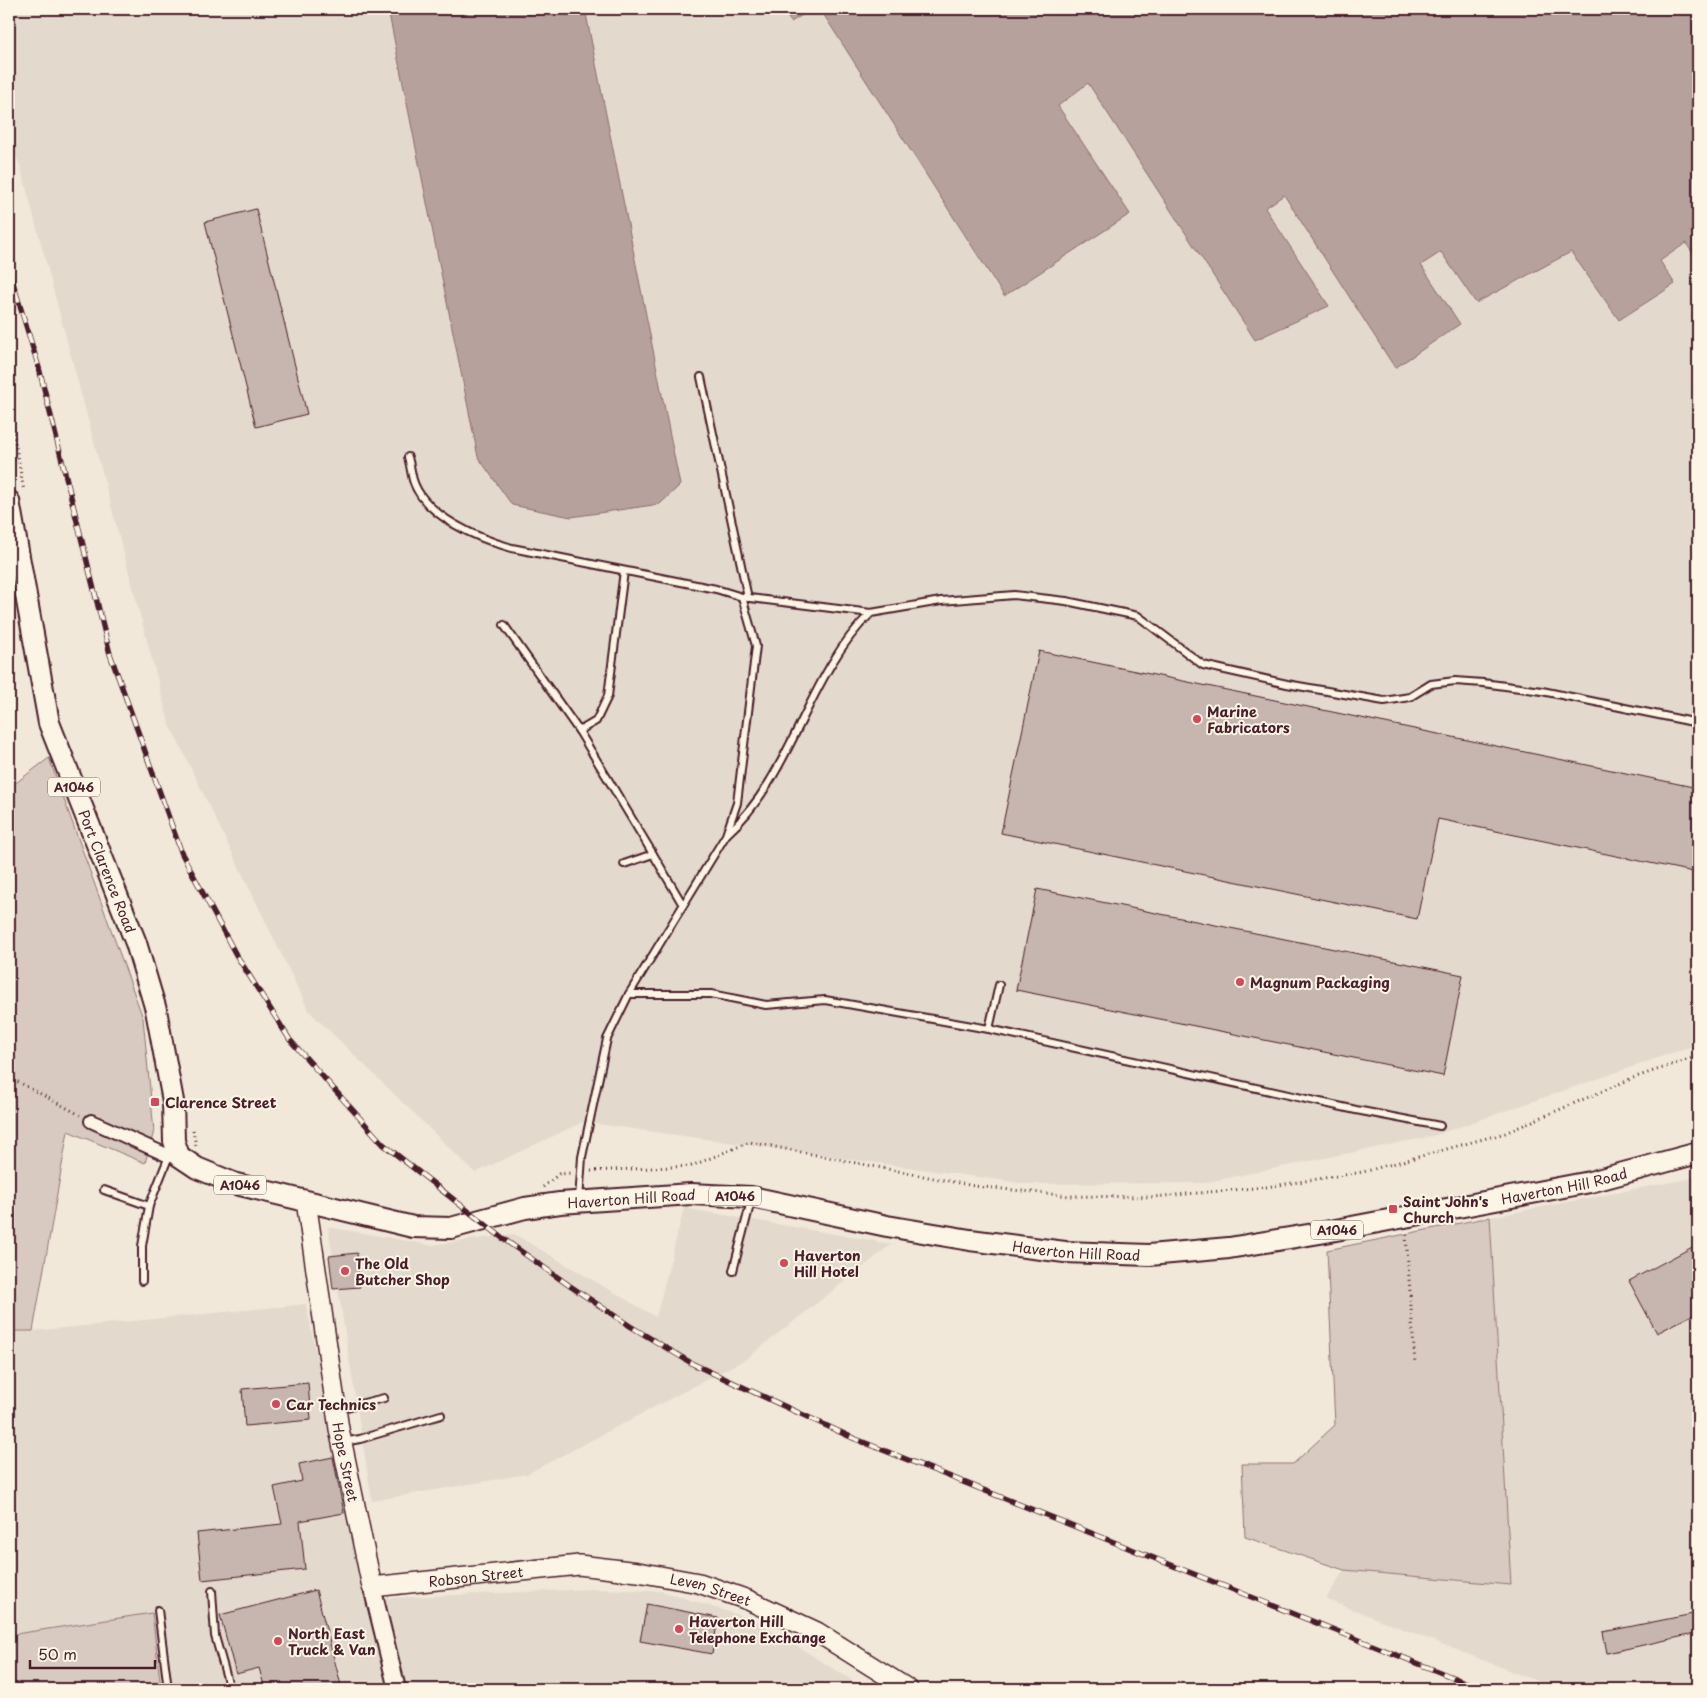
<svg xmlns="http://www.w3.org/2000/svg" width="1707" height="1698" font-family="'Playpen Sans',sans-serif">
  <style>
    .built { fill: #e4d9cd }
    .green { fill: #d8cac0; stroke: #917476 }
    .water { fill: #b6a19c; stroke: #8b6d6f }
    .building { fill: #c7b6af; stroke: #4a1f2b }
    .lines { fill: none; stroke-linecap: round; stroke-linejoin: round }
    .service-casing { stroke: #4a1f2b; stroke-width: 10 }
    .minor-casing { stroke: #4a1f2b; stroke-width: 16 }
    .tertiary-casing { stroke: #4a1f2b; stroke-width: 20 }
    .secondary-casing { stroke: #4a1f2b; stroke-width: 22 }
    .primary-casing { stroke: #4a1f2b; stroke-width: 24 }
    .path { stroke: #4a1f2b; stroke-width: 3; stroke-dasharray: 1 4; stroke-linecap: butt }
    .service { stroke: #fcf5e5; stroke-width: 6 }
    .minor { stroke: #fcf5e5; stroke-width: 12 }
    .tertiary { stroke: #fcf5e5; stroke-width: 16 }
    .secondary { stroke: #fcf5e5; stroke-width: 19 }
    .primary { stroke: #fcf5e5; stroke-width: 20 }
    .rail-casing { stroke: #4a1f2b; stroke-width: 5.5 }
    .rail { stroke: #fcf5e5; stroke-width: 4; stroke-dasharray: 11; stroke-linecap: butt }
    .poi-dot { fill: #d1495b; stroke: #fcf5e5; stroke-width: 2 }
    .labels { text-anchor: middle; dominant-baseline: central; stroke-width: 4; stroke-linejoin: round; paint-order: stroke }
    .shield { fill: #fcf5e5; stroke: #7f5f63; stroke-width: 1 }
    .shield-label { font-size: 12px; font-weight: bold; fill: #4a1f2b }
    .poi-label { font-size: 14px; font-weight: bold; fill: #4a1f2b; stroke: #fcf5e5; text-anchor: start }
    .street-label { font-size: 14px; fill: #4a1f2b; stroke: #fcf5e5 }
  </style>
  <rect width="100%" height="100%" fill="#f1e8da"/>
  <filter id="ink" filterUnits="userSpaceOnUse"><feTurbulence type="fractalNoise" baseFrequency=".02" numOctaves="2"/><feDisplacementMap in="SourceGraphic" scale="10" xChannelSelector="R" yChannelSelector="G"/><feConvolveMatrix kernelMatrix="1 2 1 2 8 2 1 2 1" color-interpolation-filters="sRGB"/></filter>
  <g filter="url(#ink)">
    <g class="built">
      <path d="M9 9H388L478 457 680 485 585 9H782L791 22 812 9H820L1004 296 1058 105 1089 83 1255 340 1329 306 1265 207 1284 195 1395 368 1421 264 1441 252 1476 303 1571 252 1675 284 1660 261 1687 243 1698 261V1044L1433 1136 1203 1183 1028 1184 583 1122 475 1173 309 1011 169 723 20 165 9 143Z"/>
      <path d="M1698 1177V1689H1557L1326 1599 1344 1570 1511 1585 1490 1217Z"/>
      <path d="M684 1208 892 1244 746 1359 527 1474 372 1501 328 1227 431 1245 514 1234 656 1317Z"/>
      <path d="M306 1304 365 1599 591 1589 661 1591 755 1620 866 1689H161L152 1613 9 1635V1331H33Z"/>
    </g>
    <g class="green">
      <path d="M49 758 143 1018 154 1131 145 1163 68 1131 33 1331H9V788Z"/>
      <path d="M1490 1217 1511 1585 1344 1570 1245 1537 1242 1464H1293L1335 1425 1327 1250Z"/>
      <path d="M152 1613 161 1689H9V1635Z"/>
    </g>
    <g class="water">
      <path d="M388 9H585L680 485 660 504 571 517 512 505 478 457Z"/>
      <path d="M782 9H812L791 22Z"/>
      <path d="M820 9H1698V261L1686 243 1660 261 1675 284 1619 320 1571 252 1476 303 1441 252 1421 265 1460 324 1395 368 1284 195 1265 208 1329 306 1255 340 1088 83 1058 106 1130 214 1004 296Z"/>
    </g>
    <g class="building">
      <path d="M256 209 307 414 256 427 205 222Z"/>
      <path d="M1039 651 1698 788V873L1438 819 1417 919 1001 833Z"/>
      <path d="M1037 889 1463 975 1443 1076 1016 990Z"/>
      <path d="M1698 1244V1312L1657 1333 1629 1281Z"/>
      <path d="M357 1253 360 1287 333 1289 329 1256Z"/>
      <path d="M308 1383 311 1420 245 1426 242 1389Z"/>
      <path d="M333 1457 344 1513 300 1521 305 1569 202 1580 197 1533 282 1524 274 1487 302 1481 299 1464Z"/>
      <path d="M316 1590 342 1689H265L259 1668 236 1674 220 1615Z"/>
      <path d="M647 1604 718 1618 712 1654 640 1641Z"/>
      <path d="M1698 1613V1633L1607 1653 1603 1632Z"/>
    </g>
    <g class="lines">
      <g class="service-casing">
        <g id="service">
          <path d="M701 377 748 598"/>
          <path d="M408 457C410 464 411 472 413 480 424 516 479 539 512 548L716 589 742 597 756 646 737 803 726 835 629 994 607 1039 582 1157 579 1200"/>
          <path d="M742 597 871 613 941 601 1014 595 1066 601 1138 616 1203 665 1287 684 1384 701 1410 697 1431 684 1455 681 1483 683 1542 691 1698 723"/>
          <path d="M504 625 579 731 653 854"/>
          <path d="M579 731 596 721 608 696 624 571"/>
          <path d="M727 834C793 776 807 674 871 613"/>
          <path d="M624 864 653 854 683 905"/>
          <path d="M629 994H711L766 1005 825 1000 989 1029 999 985"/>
          <path d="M989 1029 1356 1110 1440 1126"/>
          <path d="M104 1190 149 1206"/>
          <path d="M733 1271 751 1201"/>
          <path d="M142 1281V1246L149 1206 169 1156"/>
          <path d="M339 1409 384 1398"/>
          <path d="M343 1442 360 1439 441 1415"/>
          <path d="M212 1591 215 1636 230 1689"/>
          <path d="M158 1610 168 1689"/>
        </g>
      </g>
      <g class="minor-casing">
        <path id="minor" d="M91 1121 169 1156H179"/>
      </g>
      <g class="tertiary-casing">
        <path id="tertiary" d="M372 1587 397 1689"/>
      </g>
      <g class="secondary-casing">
        <g id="secondary">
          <path id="s1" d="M306 1201 339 1429 372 1587 579 1565 638 1572 699 1583 748 1600 817 1632 908 1689"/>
        </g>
      </g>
      <g class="primary-casing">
        <g id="primary">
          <path id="s2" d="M9 501 49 723 136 943 156 1010 173 1101 174 1141 179 1156 197 1168 236 1184 413 1227 451 1228 525 1208 560 1203 691 1194 751 1197 887 1226 970 1240 1065 1252 1149 1255 1229 1248 1320 1233 1590 1182 1698 1153"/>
        </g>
      </g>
      <g class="path">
        <path d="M9 408 24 491"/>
        <path d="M9 627 11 639 18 641"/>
        <path d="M9 1077 80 1115"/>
        <path d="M193 1130 196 1146"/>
        <path d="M591 1171 691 1166 750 1142 974 1186 1070 1196 1153 1197 1266 1187 1363 1172 1505 1133 1633 1078 1698 1056"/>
        <path d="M543 1187 559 1174 572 1173"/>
        <path d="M1406 1235 1415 1364"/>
      </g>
      <use href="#service" class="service"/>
      <use href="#minor" class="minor"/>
      <use href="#tertiary" class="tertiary"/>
      <use href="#secondary" class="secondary"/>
      <use href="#primary" class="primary"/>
      <g class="rail-casing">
        <path id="rail" d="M9 270 39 368 110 654 182 854 235 953 290 1040 383 1144 505 1240 570 1286 630 1326 693 1364 853 1438 1482 1689"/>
      </g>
      <use href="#rail" class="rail"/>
    </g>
  </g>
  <g class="poi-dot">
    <circle cx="1197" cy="719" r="5"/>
    <circle cx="1240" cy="982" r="5"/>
    <rect x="150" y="1097" width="10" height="10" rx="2.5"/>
    <rect x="1388" y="1204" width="10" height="10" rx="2.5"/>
    <circle cx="784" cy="1263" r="5"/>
    <circle cx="345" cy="1271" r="5"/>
    <circle cx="276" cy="1404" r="5"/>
    <circle cx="679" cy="1629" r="5"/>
    <circle cx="278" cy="1641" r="5"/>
  </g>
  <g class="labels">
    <g class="shield">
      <rect x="48" y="777.5" width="52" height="19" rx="4"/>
      <rect x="214" y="1175.5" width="52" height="19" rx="4"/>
      <rect x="709" y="1186.5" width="52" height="19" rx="4"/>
      <rect x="1311" y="1220.5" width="52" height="19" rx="4"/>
    </g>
    <g class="shield-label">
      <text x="74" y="787">A1046</text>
      <text x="240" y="1185">A1046</text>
      <text x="735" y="1196">A1046</text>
      <text x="1337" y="1230">A1046</text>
    </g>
    <g class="poi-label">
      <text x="1207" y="711">Marine<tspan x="1207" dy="16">Fabricators</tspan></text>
      <text x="1250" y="982">Magnum Packaging</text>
      <text x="165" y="1102">Clarence Street</text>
      <text x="1403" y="1201">Saint John's<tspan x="1403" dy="16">Church</tspan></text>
      <text x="794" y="1255">Haverton<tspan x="794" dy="16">Hill Hotel</tspan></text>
      <text x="355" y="1263">The Old<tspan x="355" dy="16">Butcher Shop</tspan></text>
      <text x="286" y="1404">Car Technics</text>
      <text x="689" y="1621">Haverton Hill<tspan x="689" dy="16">Telephone Exchange</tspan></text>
      <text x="288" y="1633">North East<tspan x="288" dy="16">Truck &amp; Van</tspan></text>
    </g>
    <g class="street-label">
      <text stroke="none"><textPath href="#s2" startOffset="385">Port Clarence Road</textPath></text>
      <text stroke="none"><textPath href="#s2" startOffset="2092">Haverton Hill Road</textPath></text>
      <text stroke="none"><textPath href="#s2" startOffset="1148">Haverton Hill Road</textPath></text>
      <text stroke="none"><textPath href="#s2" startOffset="1598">Haverton Hill Road</textPath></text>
      <text stroke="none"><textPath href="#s1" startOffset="264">Hope Street</textPath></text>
      <text stroke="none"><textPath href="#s1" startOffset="496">Robson Street</textPath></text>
      <text stroke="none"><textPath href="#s1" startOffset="734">Leven Street</textPath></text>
    </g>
  </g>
  <rect width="1707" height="1698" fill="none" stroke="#fcf5e5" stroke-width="30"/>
  <rect x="15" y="15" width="1677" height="1668" fill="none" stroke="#4a1f2b" stroke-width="2" filter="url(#ink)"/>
  <path d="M30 1660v8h125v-8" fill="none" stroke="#4a1f2b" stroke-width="2.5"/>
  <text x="38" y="1660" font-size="15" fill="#4a1f2b" stroke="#fcf5e5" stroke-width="4" paint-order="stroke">50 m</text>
</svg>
